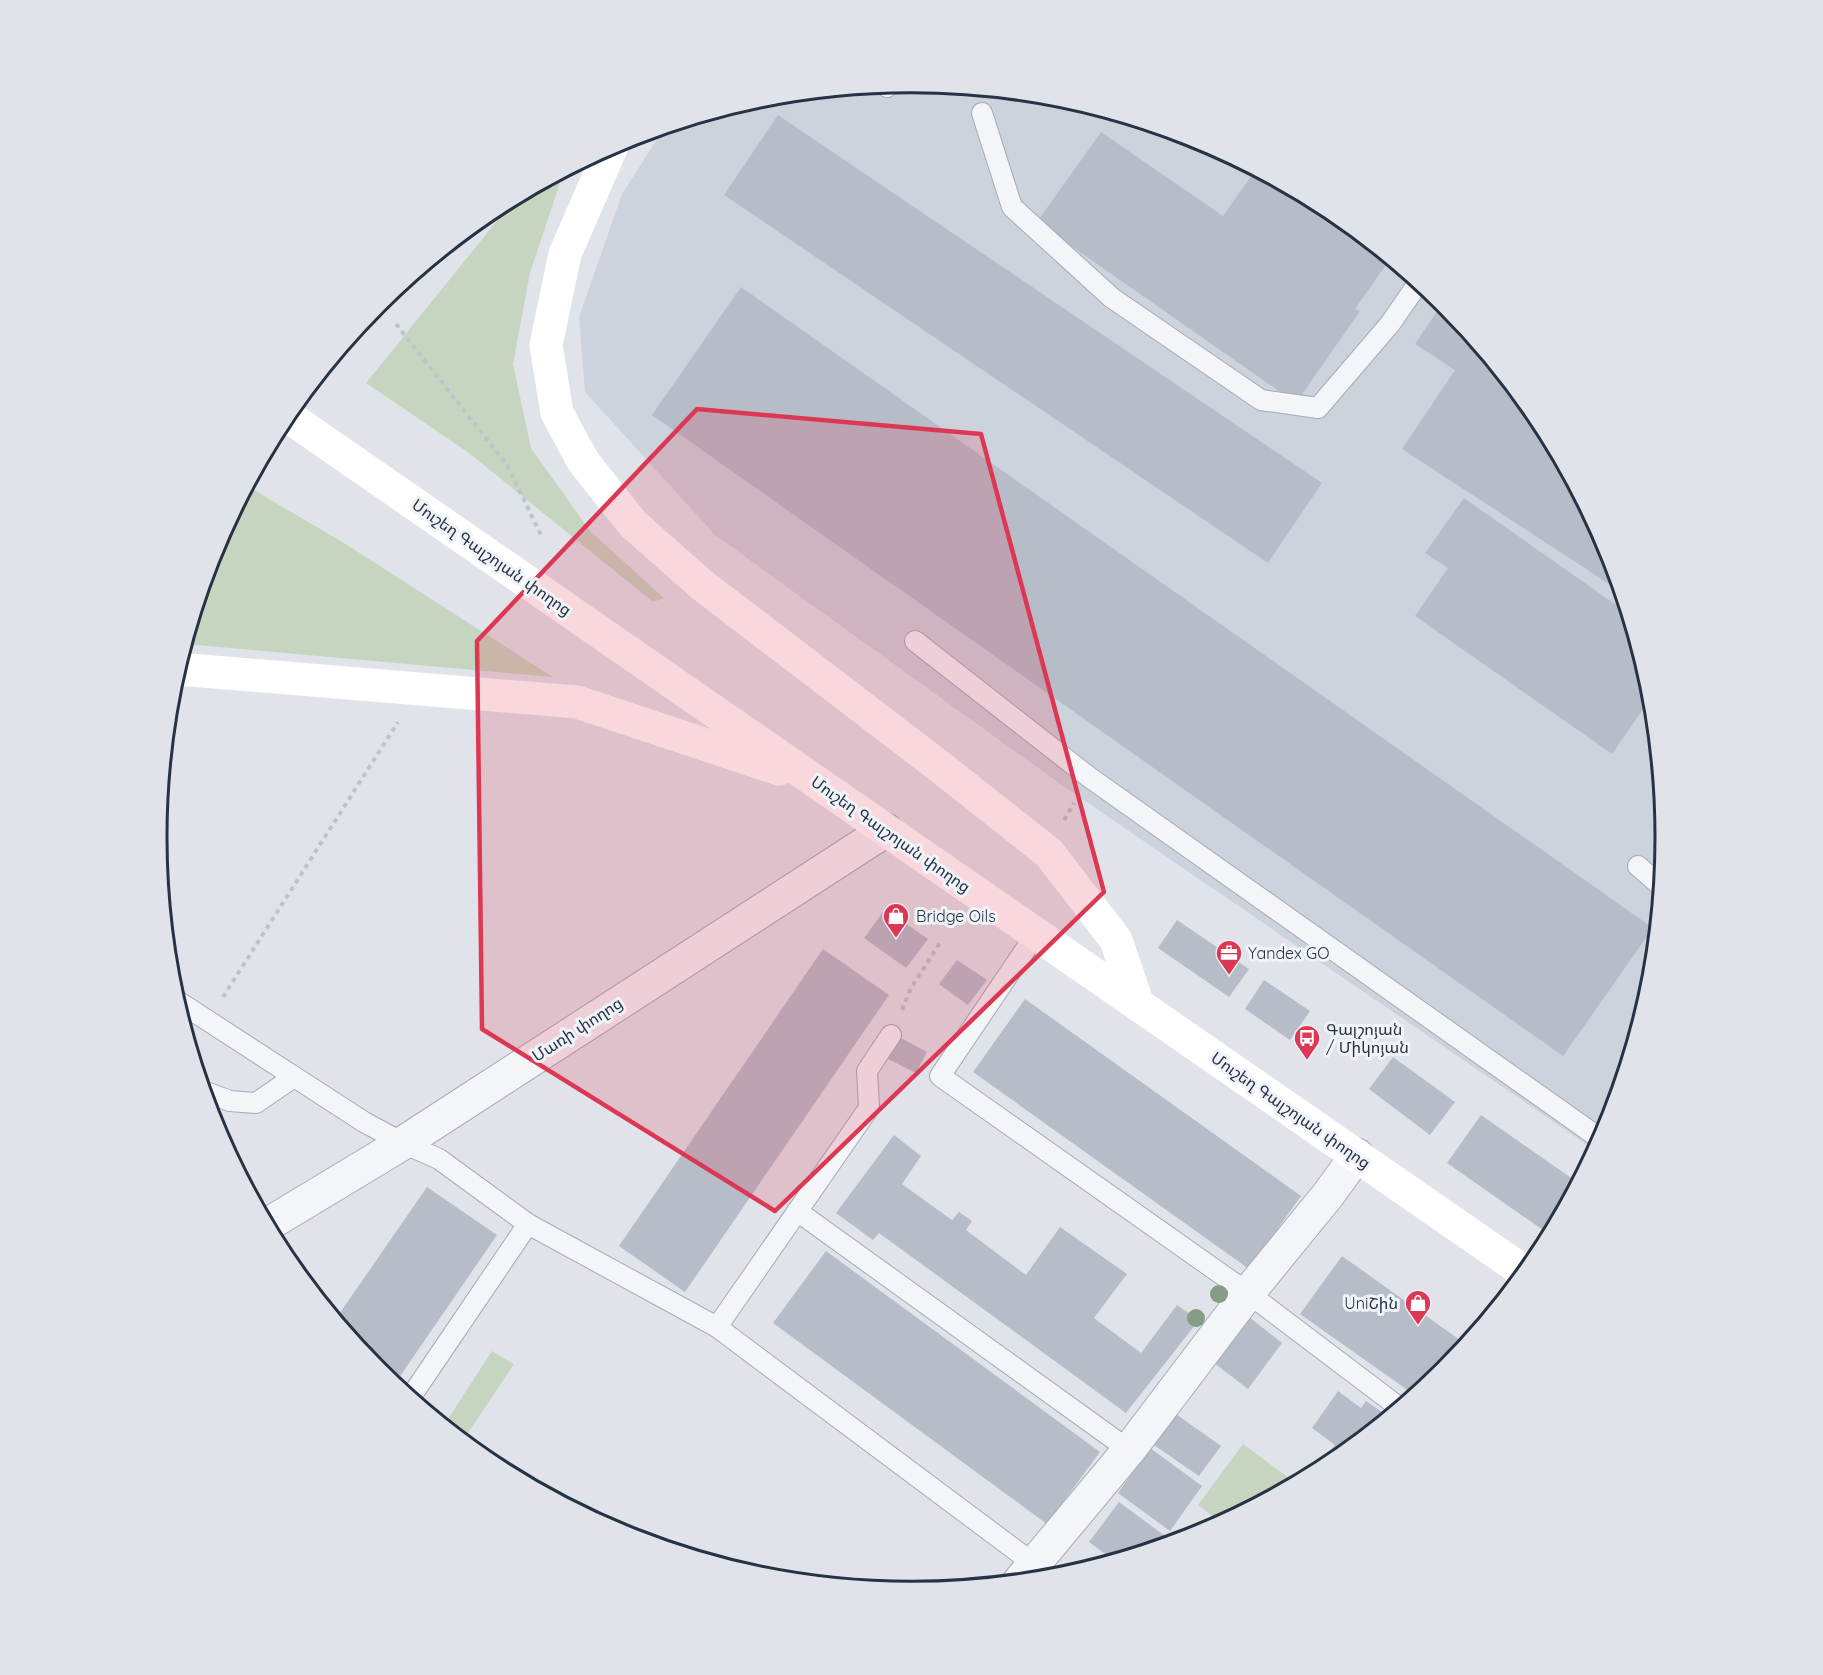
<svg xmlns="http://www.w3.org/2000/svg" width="1823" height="1675" font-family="Quicksand,'Noto Sans Armenian',sans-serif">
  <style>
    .built { fill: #cdd3dd }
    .green { fill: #c6d5c0 }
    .building { fill: #b6bdc9 }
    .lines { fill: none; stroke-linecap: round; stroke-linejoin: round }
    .lane-casing { stroke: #a5abb5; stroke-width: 22 }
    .street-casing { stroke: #a5abb5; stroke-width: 35 }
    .path { stroke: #bec2c9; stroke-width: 4; stroke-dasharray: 4.5 4.5; stroke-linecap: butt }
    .lane { stroke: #f3f5f8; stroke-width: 20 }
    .street { stroke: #f3f5f8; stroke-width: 33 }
    .secondary { stroke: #fff; stroke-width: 33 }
    .tree { fill: #869c85 }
    .marked { fill: #dc3854; fill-opacity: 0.2; stroke: #dc3854; stroke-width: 4.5; stroke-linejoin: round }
    .labels { text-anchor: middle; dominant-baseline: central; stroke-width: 6; stroke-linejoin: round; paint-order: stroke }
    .street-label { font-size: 16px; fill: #273244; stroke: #f0f3f8 }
    .poi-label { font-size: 16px; fill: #273244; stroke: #f0f3f8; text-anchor: start }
    .rim { fill: none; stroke: #273244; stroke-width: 3 }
  </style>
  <rect width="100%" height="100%" fill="#e0e4ea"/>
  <path class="built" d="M912 83 1059 97 1201 140 1331 210 1446 304 1539 418 1609 549 1652 691 1666 838 1652 985 1609 1127 1596 1151 1066 788 715 535 585 392 579 317 622 194 665 127 765 97Z"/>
  <g class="green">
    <path d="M564 171 530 273 513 364 531 448 590 531 664 598 653 602 469 453 366 383 517 196Z"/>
    <path d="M247 486 344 543 553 677 185 644 214 548Z"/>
    <path d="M492 1351 514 1364 464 1439 444 1425Z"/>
    <path d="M1243 1444 1297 1484 1222 1524 1198 1505Z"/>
  </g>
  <g class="building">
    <path d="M778 115 1322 483 1268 563 724 195Z"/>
    <path d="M1101 132 1223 216 1256 169 1331 210 1390 259 1355 309 1360 311 1296 403 1037 222Z"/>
    <path d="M741 287 1653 928 1563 1056 652 415Z"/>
    <path d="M1443 302 1539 418 1609 549 1623 593 1402 449 1455 370 1415 344Z"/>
    <path d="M1464 498 1629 614 1652 691 1654 711 1646 705 1612 754 1415 616 1448 568 1425 553Z"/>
    <path d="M885 909 928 939 906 968 864 938Z"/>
    <path d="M1177 920 1249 969 1229 997 1158 948Z"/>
    <path d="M823 949 889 995 685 1292 619 1246Z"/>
    <path d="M957 960 987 980 968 1005 939 984Z"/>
    <path d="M1264 980 1310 1011 1290 1040 1245 1009Z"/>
    <path d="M1025 999 1301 1196 1249 1269 973 1072Z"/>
    <path d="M899 1037 927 1052 916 1073 888 1059Z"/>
    <path d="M1393 1057 1455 1102 1430 1135 1369 1089Z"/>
    <path d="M1481 1115 1577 1182 1543 1230 1447 1163Z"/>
    <path d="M894 1135 921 1156 902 1184 952 1220 959 1212 972 1221 966 1230 1026 1275 1060 1227 1127 1274 1094 1318 1141 1353 1177 1305 1199 1320 1126 1413 879 1233 873 1240 836 1213Z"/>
    <path d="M427 1187 497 1235 394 1385 377 1371 335 1320Z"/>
    <path d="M826 1251 1100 1452 1047 1524 773 1323Z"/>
    <path d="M1342 1256 1467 1345 1445 1372 1416 1396 1300 1314Z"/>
    <path d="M1249 1317 1282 1343 1248 1389 1214 1363Z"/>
    <path d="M1338 1391 1361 1408 1366 1401 1389 1417 1337 1460 1328 1454 1335 1445 1312 1428Z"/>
    <path d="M1173 1412 1221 1446 1199 1476 1151 1443Z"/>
    <path d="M1150 1448 1202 1486 1170 1531 1118 1493Z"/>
    <path d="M1119 1502 1165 1536 1156 1549 1115 1561 1089 1542Z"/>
    <path d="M1199 1524 1208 1531 1189 1539Z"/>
  </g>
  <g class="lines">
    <g class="lane-casing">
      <g id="lane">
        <path d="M887 87 888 85"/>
        <path d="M982 113 1012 207 1112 298 1261 400 1318 408 1390 324 1419 282"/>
        <path d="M915 641 1089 777 1602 1140"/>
        <path d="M1638 866 1662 887"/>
        <path d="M1036 934 940 1076 1248 1293 1400 1408"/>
        <path d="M176 1000 364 1122 403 1143 439 1159 528 1224 717 1327 869 1108 867 1071 891 1035"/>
        <path d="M203 1091 230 1101 256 1103 294 1077"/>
        <path d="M797 1211 1129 1450"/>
        <path d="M717 1327 1054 1579"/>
        <path d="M410 1398 528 1224"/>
      </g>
    </g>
    <g class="street-casing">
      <g id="street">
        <path d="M267 1225 403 1143 886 830"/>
        <path d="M1019 1582 1129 1450 1248 1293 1328 1195 1357 1155"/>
      </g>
    </g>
    <g class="path">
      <path d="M396 324 507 465 542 537"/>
      <path d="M1064 820 1074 803"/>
      <path d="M223 997 398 722"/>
      <path d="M902 1010 911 988 940 943"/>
    </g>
    <use href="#lane" class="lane"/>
    <use href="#street" class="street"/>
    <g class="secondary">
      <path d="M612 146 565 254 546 345 557 413 583 461 633 524 702 585 935 763 1049 853 1116 940 1138 1005"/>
      <path d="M286 415 1526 1273"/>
      <path d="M178 669 577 702 779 769"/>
    </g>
  </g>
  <g class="tree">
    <circle cx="1219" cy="1294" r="9"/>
    <circle cx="1196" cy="1318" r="9"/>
  </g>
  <path class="marked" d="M697 409 981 434 1104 892 775 1211 482 1029 477 641Z"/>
  <defs>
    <g id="shop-pin" transform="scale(1.35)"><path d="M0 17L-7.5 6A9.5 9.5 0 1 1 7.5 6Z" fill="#dc3854" stroke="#f0f3f8"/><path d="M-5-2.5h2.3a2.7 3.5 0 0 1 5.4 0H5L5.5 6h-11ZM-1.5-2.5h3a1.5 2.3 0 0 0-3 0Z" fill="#fff"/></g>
    <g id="office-pin" transform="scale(1.35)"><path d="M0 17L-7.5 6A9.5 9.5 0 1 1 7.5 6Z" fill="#dc3854" stroke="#f0f3f8"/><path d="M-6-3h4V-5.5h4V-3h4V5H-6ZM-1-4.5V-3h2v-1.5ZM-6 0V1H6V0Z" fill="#fff"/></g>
    <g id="bus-pin" transform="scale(1.35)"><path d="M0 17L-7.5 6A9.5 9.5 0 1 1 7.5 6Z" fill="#dc3854" stroke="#f0f3f8"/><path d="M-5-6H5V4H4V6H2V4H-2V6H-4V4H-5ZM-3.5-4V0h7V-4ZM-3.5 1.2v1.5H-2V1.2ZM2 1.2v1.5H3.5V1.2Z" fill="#fff"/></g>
  </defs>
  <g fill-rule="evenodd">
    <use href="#shop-pin" x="896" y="916"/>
    <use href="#office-pin" x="1229" y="953"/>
    <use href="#bus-pin" x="1307" y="1038"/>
    <use href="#shop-pin" x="1418" y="1303"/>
  </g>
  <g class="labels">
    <g class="street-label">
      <text transform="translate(492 557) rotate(35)">Մուշեղ Գալշոյան փողոց</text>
      <text transform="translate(891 834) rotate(35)">Մուշեղ Գալշոյան փողոց</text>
      <text transform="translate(577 1029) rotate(-33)">Մառի փողոց</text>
      <text transform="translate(1291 1110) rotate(35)">Մուշեղ Գալշոյան փողոց</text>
    </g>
    <g class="poi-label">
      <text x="916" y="916">Bridge Oils</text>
      <text x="1248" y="953">Yandex GO</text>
      <text x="1326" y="1029">Գալշոյան<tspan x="1326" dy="18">/ Միկոյան</tspan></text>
      <text x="1398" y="1303" text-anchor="end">UniՇին</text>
    </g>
  </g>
  <path d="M0 0H1823V1675H0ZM167 837a744 744 0 1 1 1488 0a744 744 0 1 1-1488 0Z" fill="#e0e4ea" fill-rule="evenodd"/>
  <path class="rim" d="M167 837a744 744 0 1 1 1488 0a744 744 0 1 1-1488 0Z"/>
</svg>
